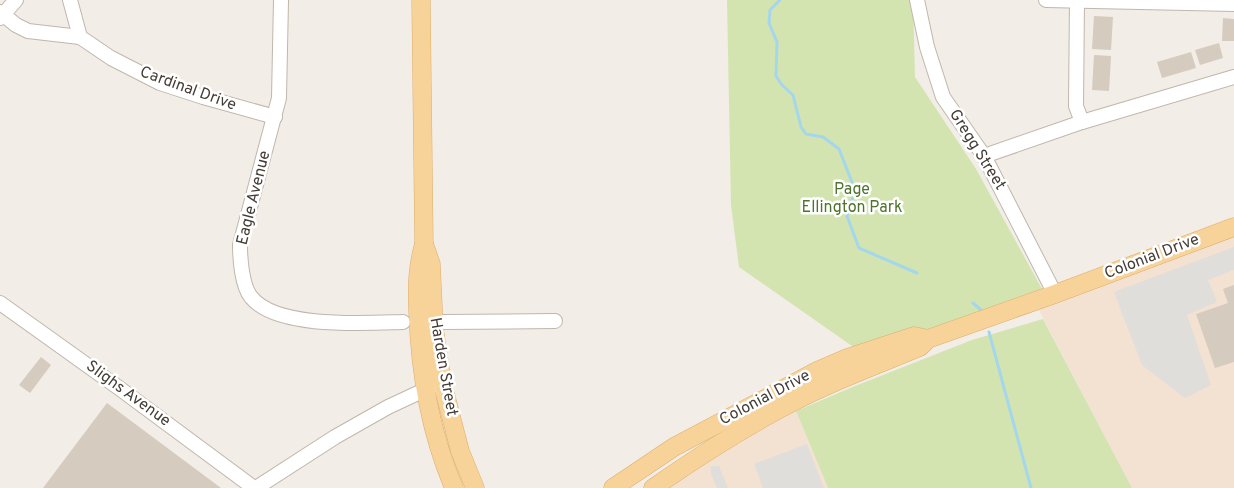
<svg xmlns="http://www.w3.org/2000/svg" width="1234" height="488" font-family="Overpass,sans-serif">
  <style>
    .commercial { fill: #f3e2d2 }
    .green { fill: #d3e4b1 }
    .parking { fill: #e0dedb }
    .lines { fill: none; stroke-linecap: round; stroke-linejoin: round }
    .stream { stroke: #a5d7ec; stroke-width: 3 }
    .building { fill: #d6cbbf }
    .minor-casing { stroke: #c0b7ac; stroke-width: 16 }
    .major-casing { stroke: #ddae6a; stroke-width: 19 }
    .minor { stroke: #fff; stroke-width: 14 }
    .major { stroke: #f8d399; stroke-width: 18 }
    .labels { text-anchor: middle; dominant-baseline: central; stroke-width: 5; stroke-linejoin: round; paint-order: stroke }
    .street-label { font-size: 16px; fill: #443d36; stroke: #fff }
    .park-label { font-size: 16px; fill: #4f732c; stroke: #fff }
  </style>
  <rect width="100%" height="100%" fill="#f2ede6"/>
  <g class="commercial">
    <path d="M1234 236V488H1132L1039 310Z"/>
    <path d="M796 411 828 488H666L706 459Z"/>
  </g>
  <g class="green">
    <path d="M727 0H913L915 77 976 169 1042 289 862 353 739 267 731 205Z"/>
    <path d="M1043 319 1132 488H828L796 411 855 386 972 340Z"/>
  </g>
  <g class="parking">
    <path d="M1234 247V270L1208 280 1217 302 1187 315 1211 385 1185 398 1142 365 1114 292Z"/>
    <path d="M807 444 824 488H763L754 464Z"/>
    <path d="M711 466H719L728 488H717L711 474Z"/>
  </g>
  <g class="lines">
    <g class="stream">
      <path d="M780 0 770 10 769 23 777 42 776 76 782 85 793 95 801 127 806 134 823 137 839 149 855 190 847 216 859 248 917 273"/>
      <path d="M973 303 981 310"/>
      <path d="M989 332 1031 488"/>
    </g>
  </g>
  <g class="building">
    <path d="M1094 16 1113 17 1111 50 1092 49Z"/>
    <path d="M1223 18 1234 19V41H1222Z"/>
    <path d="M1219 43 1223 58 1200 65 1195 50Z"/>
    <path d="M1191 52 1196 68 1162 78 1157 62Z"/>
    <path d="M1094 55 1111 56 1109 91 1092 90Z"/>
    <path d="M1234 285V362L1215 368 1196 314 1228 303 1223 289Z"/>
    <path d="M41 357 51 365 30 393 19 385Z"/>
    <path d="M107 403 221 488H43Z"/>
  </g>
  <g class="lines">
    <g class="minor-casing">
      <g id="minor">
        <path d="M70 0 80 37"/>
        <path d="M281 0 279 98 240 245C240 259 242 286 251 297 276 329 365 323 403 322"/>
        <path d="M917 0 927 47 943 97 984 156 1055 294"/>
        <path d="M1046 0 1234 4"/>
        <path d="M1077 0 1076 106 1082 122"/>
        <path d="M0 12 16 25 28 31 80 37 111 58 160 83 203 97 275 117"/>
        <path d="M0 18 16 0"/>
        <path d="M984 156 1082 122 1234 77"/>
        <path d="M0 303 119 388 254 488"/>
        <path d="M443 322 555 321"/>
        <path d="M256 488 335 437 388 407 433 386"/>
      </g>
    </g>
    <g class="major-casing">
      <g id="major">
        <path d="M421 0 424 244C417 268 417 287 418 312 420 372 430 432 454 488"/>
        <path d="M424 244 431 264 434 328 442 382 460 451 475 488"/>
        <path d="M613 488 674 447 817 371 847 358 914 336 928 339"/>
        <path d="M653 488C703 453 755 420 811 393 846 376 884 362 920 347L928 339 1055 294 1234 227"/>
      </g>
    </g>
    <use href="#minor" class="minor"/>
    <use href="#major" class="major"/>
  </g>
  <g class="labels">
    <g class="street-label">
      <text transform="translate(188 89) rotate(20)">Cardinal Drive</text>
      <text transform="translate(977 150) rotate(58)">Gregg Street</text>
      <text transform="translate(254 198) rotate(-76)">Eagle Avenue</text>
      <text transform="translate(1152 257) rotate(-21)">Colonial Drive</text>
      <text transform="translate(443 367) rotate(80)">Harden Street</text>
      <text transform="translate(128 394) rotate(36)">Slighs Avenue</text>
      <text transform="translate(765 398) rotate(-28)">Colonial Drive</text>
    </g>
    <g class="park-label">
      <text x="852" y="190">Page<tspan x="852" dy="18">Ellington Park</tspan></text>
    </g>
  </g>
</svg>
